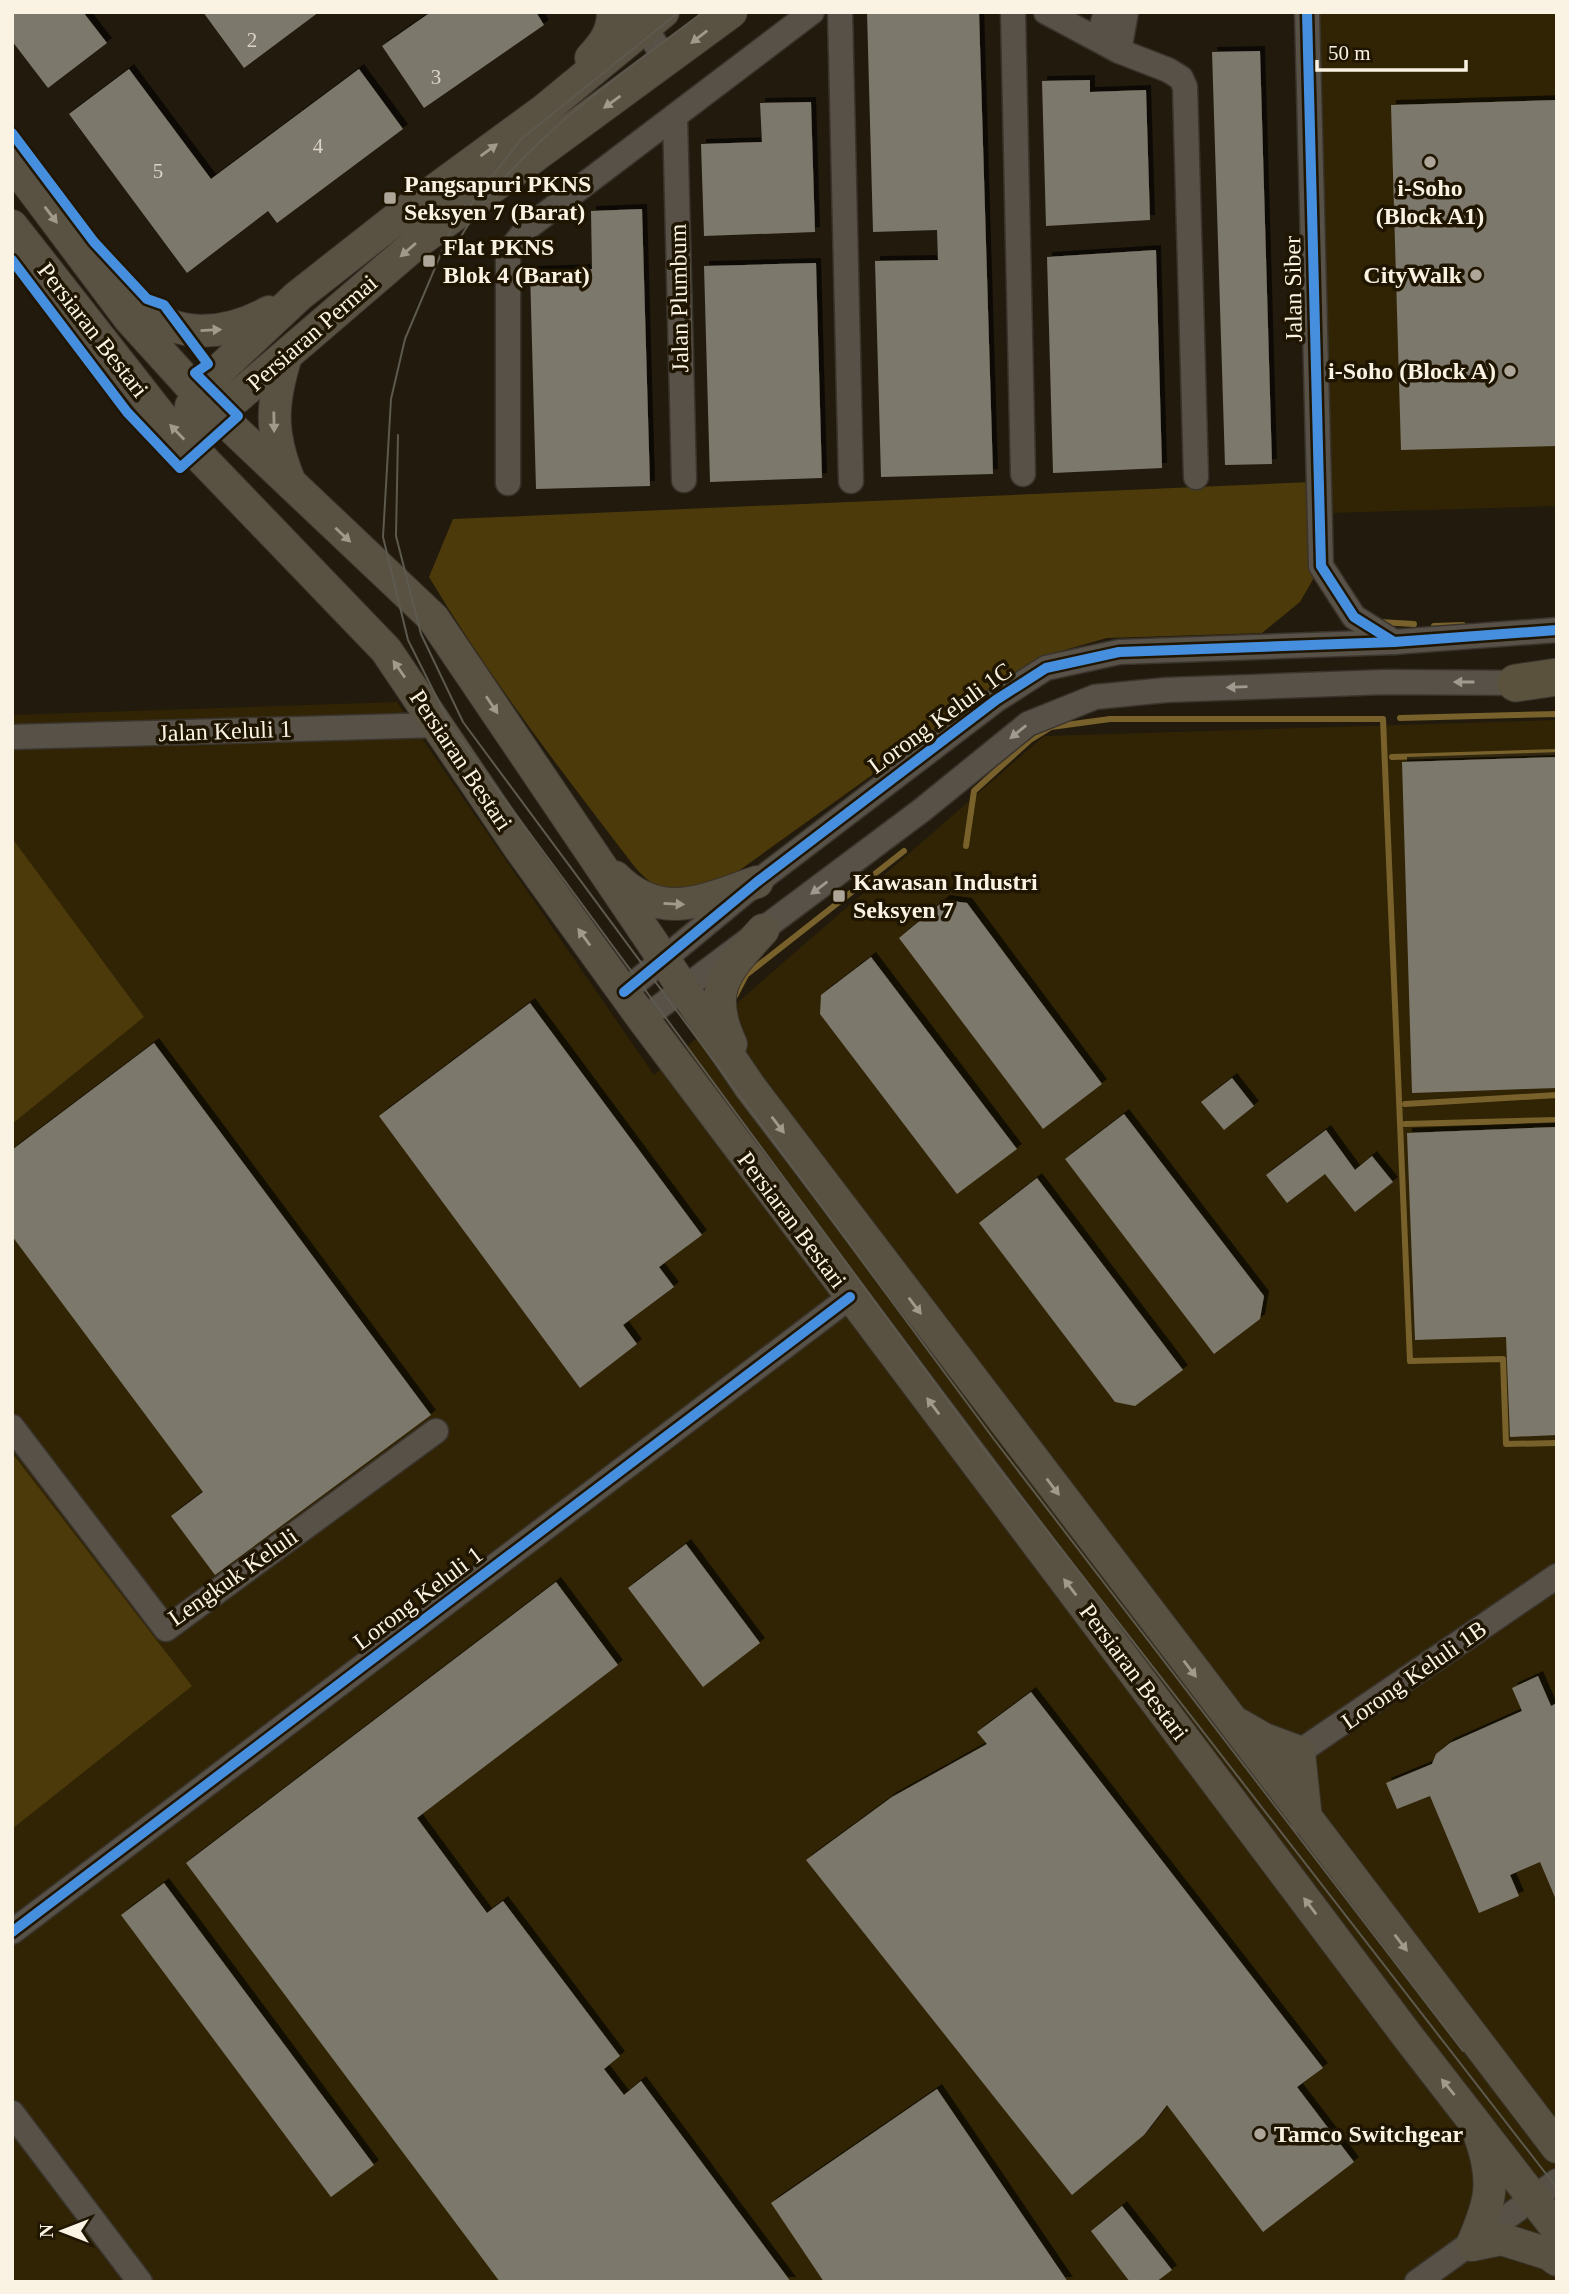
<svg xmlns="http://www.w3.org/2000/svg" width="1569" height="2294" font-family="'Times New Roman',serif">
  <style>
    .built { fill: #302404 }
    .green { fill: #4c3a0b }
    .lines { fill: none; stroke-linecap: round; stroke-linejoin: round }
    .stream { stroke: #79612b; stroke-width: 6 }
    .building { fill: #7d786c; filter: url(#shadow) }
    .minor-casing { stroke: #3a342c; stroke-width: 27 }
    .major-casing { stroke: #3a342c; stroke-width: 34 }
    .highway-casing { stroke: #3a342c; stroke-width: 39 }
    .minor { stroke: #575147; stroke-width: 24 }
    .major { stroke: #595243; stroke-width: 32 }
    .highway { stroke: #5a523d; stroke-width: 37 }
    .tram { stroke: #5d594e; stroke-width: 2 }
    .cycleway-casing { stroke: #1f1500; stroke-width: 15 }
    .cycleway { stroke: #468fdf; stroke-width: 10 }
    .oneway { fill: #a19a8b }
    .oneway2 { fill: #a09a8e }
    .poi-dot { fill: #aea799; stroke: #1f1500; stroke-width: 2.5 }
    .labels { text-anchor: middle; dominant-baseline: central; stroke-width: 7; stroke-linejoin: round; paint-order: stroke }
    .number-label { font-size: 21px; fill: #dbd4c6 }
    .poi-label { font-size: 24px; font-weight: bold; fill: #faf3e4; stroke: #1f1500; text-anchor: start }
    .street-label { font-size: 24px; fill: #faf3e4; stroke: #1f1500 }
  </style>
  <defs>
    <filter id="shadow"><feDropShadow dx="5" dy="-5" stdDeviation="0" flood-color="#0009"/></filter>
  </defs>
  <rect width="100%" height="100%" fill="#211a0d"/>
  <g class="built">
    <path d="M1317 12H1557V506L1332 513Z"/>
    <path d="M397 702 654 1075 1044 736 1557 720V2282H12V715Z"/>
  </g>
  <g class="green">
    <path d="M1311 482 1315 576 1300 602 1262 633 1107 638 1047 655 978 699 719 885C679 890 662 900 634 866 562 772 490 679 429 577L453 519Z"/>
    <path d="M12 838 144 1017 12 1124Z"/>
    <path d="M12 1453 192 1686 12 1829Z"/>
  </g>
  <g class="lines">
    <g class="stream">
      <path d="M1379 622 1414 624"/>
      <path d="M1434 626 1463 625"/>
      <path d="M1400 718 1557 714"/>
      <path d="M1392 757 1557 752"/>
      <path d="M966 846 974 791 1030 740 1051 727 1110 719H1383L1410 1361 1503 1359 1506 1444 1557 1443"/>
      <path d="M735 996 746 975 904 851"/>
      <path d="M1405 1104 1557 1095"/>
      <path d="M1405 1124 1557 1120"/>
    </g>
  </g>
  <g class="building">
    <path d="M12 12H83L107 43 48 88 12 41Z"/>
    <path d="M203 12H319L244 68Z"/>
    <path d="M431 12H536L544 25 424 108 382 46Z"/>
    <path d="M867 12H979L993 474 881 477 875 261 938 260 937 230 873 232Z"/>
    <path d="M1260 51 1272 464 1225 465 1212 52Z"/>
    <path d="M129 69 211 179 359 69 403 129 277 223 268 211 187 273 69 114Z"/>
    <path d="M1090 80V92L1146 90 1150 220 1046 226 1042 81Z"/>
    <path d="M1557 100V446L1401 450 1391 105Z"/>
    <path d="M811 102 815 232 704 236 701 144 762 142 760 103Z"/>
    <path d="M642 209 650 486 536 489 530 271 592 269 591 211Z"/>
    <path d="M1156 250 1162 468 1053 473 1047 257Z"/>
    <path d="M816 263 822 478 710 482 704 266Z"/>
    <path d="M1557 757V1088L1412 1093 1402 762Z"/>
    <path d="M945 900 967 903 1102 1084 1043 1129 899 938Z"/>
    <path d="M871 957 1017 1149 957 1194 820 1014 821 995Z"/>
    <path d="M530 1003 702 1235 659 1267 674 1287 623 1325 637 1344 580 1388 379 1116Z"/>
    <path d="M154 1043 431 1415 215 1575 171 1516 203 1492 12 1236V1150Z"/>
    <path d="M1232 1078 1254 1106 1224 1130 1201 1102Z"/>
    <path d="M1124 1114 1264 1296 1260 1319 1214 1354 1065 1159Z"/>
    <path d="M1557 1127V1435L1510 1437 1506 1337 1415 1340 1407 1133Z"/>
    <path d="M1326 1130 1355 1170 1372 1156 1393 1182 1355 1212 1325 1174 1287 1203 1266 1175Z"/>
    <path d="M1037 1178 1183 1370 1135 1406 1115 1402 979 1223Z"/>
    <path d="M686 1544 760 1643 703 1687 628 1588Z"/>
    <path d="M556 1582 618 1665 417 1818 487 1913 503 1901 620 2056 604 2069 624 2095 641 2081 791 2282H500L186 1863Z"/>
    <path d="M1538 1676 1551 1706 1557 1703V1902L1540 1862 1510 1875 1519 1896 1479 1913 1430 1796 1397 1809 1386 1783 1432 1764 1436 1754 1450 1743 1522 1711 1512 1688Z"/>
    <path d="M1031 1692 1323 2068 1297 2087 1354 2162 1263 2232 1167 2105 1144 2135 1072 2195 806 1860 892 1797 987 1744 977 1732Z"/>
    <path d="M164 1883 374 2165 331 2197 121 1915Z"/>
    <path d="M937 2089 1068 2282H824L771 2203Z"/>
    <path d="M1122 2206 1172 2270 1156 2282H1130L1091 2231Z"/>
  </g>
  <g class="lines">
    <g class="minor-casing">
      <g id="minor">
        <path d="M635 12 667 62"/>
        <path d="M840 12 851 481"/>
        <path d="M1013 12 1023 474"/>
        <path d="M1046 12 1119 51 1168 70 1181 78 1185 87 1196 477"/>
        <path d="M1307 12 1321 566 1354 617 1394 642"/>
        <path d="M1098 39 1106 12"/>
        <path d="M1119 51 1126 12"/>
        <path d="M675 116 684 480"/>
        <path d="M508 483V253L527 228 812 12"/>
        <path d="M12 737 438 725"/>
        <path d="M624 992 757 882 996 700 1046 668 1119 652 1394 642 1557 630"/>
        <path d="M643 1019 922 810 1028 724 1095 697 1166 690 1386 682 1530 683"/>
        <path d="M12 1427 166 1629 436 1431"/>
        <path d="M1286 1761 1557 1576"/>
        <path d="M12 1932 850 1297"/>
        <path d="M12 2113 140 2282"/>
        <path d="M1417 2282 1557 2181"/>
      </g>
    </g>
    <g class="major-casing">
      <g id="major">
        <path d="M591 58C604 44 613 32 613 12"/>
        <path d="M12 162 129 318 207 404 433 618 750 1087 1557 2147"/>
        <path d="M12 226 160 415 386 650 521 850 643 1019 1409 2038 1557 2229"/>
        <path d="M124 297C169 338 218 340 269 312"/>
        <path d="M286 356C271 404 270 433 289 480"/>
        <path d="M191 406 236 398 419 241 731 12"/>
        <path d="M205 421 213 376 298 296 401 215 543 111 663 12"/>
        <path d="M615 877C661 923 704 900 757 882"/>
        <path d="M731 1044C705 989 727 970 763 930"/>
        <path d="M1238 1724 1264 1739 1299 1752 1306 1819"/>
        <path d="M1472 2245C1491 2202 1496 2182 1480 2136"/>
        <path d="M1472 2245 1501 2239 1549 2254 1557 2260"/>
      </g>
    </g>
    <g class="highway-casing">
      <path id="highway" d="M1516 683 1557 677"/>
    </g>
    <use href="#minor" class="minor"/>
    <use href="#major" class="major"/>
    <use href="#highway" class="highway"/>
    <g class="tram">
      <path d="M679 12 521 139 451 230 405 339 391 399 383 537 408 640 452 728 980 1444 1557 2188"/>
      <path d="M451 255C500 155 616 79 703 12"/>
      <path d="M398 435 396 536 421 634 463 722 993 1438 1463 2051"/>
    </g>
    <g class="cycleway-casing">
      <g id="cycleway">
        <path d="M1307 12 1321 566 1354 617 1394 642"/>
        <path d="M12 133 94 242 147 299 164 305 208 364 195 373 238 416 180 468 127 412 12 260"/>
        <path d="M624 992 757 882 996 700 1046 668 1119 652 1394 642 1557 630"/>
        <path d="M12 1932 850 1297"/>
      </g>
    </g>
    <use href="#cycleway" class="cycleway"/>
  </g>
  <defs><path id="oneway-solid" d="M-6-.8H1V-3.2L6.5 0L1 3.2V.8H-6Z" transform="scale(1.75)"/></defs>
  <g class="oneway">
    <use href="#oneway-solid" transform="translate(699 37) rotate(142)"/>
    <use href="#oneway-solid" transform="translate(612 102) rotate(144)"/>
    <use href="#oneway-solid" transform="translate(489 150) rotate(-36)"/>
    <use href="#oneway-solid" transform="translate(51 215) rotate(53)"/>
    <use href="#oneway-solid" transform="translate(408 250) rotate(139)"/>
    <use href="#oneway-solid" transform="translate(211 330) rotate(-3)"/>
    <use href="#oneway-solid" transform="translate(274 422) rotate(89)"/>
    <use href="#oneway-solid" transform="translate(177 432) rotate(-134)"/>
    <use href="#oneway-solid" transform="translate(343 535) rotate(43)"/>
    <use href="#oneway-solid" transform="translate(399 669) rotate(-125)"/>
    <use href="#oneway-solid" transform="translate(492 705) rotate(56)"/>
    <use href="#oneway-solid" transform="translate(674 904) rotate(3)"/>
    <use href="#oneway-solid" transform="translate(584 937) rotate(-126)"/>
    <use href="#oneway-solid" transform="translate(778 1125) rotate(53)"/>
    <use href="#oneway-solid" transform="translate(915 1306) rotate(53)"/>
    <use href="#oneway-solid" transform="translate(933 1406) rotate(-127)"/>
    <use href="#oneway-solid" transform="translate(1053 1487) rotate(53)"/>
    <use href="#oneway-solid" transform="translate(1070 1587) rotate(-127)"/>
    <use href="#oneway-solid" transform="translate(1190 1669) rotate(53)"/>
    <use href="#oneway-solid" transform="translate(1310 1906) rotate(-127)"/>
    <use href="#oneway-solid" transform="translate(1401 1943) rotate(53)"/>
    <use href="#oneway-solid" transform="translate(1448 2087) rotate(-129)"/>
  </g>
  <g class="oneway2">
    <use href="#oneway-solid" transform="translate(1464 682) rotate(-180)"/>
    <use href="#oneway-solid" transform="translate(1237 687) rotate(178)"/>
    <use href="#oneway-solid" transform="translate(1018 732) rotate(141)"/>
    <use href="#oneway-solid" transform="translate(819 888) rotate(143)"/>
  </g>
  <g class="poi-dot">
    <circle cx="1430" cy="162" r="7"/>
    <rect x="383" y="191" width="14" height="14" rx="3.5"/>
    <rect x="422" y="254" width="14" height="14" rx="3.5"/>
    <circle cx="1476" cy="275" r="7"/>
    <circle cx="1510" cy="371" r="7"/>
    <rect x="832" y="889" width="14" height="14" rx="3.5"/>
    <circle cx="1260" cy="2134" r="7"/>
  </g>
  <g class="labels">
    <g class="number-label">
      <text x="252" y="40">2</text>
      <text x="436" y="77">3</text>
      <text x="318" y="146">4</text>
      <text x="158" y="171">5</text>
    </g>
    <g class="poi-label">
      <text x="404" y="184">Pangsapuri PKNS<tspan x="404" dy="28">Seksyen 7 (Barat)</tspan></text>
      <text x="1430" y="188" text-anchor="middle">i-Soho<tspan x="1430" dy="28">(Block A1)</tspan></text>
      <text x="443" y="247">Flat PKNS<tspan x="443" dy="28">Blok 4 (Barat)</tspan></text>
      <text x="1462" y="275" text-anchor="end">CityWalk</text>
      <text x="1496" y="371" text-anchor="end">i-Soho (Block A)</text>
      <text x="853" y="882">Kawasan Industri<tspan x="853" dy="28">Seksyen 7</tspan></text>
      <text x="1274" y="2134">Tamco Switchgear</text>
    </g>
    <g class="street-label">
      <text transform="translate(1293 289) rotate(-91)">Jalan Siber</text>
      <text transform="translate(679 298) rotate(-91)">Jalan Plumbum</text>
      <text transform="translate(93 330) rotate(52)">Persiaran Bestari</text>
      <text transform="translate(312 333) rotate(-41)">Persiaran Permai</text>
      <text transform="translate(940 718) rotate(-36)">Lorong Keluli 1C</text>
      <text transform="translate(225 731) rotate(-2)">Jalan Keluli 1</text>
      <text transform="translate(461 760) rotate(56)">Persiaran Bestari</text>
      <text transform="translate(792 1220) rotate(53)">Persiaran Bestari</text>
      <text transform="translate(233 1577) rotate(-35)">Lengkuk Keluli</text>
      <text transform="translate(418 1598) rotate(-37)">Lorong Keluli 1</text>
      <text transform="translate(1134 1672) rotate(53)">Persiaran Bestari</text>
      <text transform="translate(1414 1675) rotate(-35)">Lorong Keluli 1B</text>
    </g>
  </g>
  <rect width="1569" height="2294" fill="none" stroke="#faf3e4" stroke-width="28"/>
  <g transform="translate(63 2231) rotate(270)" stroke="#1f1500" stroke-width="5" paint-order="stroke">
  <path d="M0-5L12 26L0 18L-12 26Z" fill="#faf3e4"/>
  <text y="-10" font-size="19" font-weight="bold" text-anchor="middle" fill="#faf3e4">N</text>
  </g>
  <path d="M1317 60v10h149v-10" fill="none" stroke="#faf3e4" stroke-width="3.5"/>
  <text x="1328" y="60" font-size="21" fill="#faf3e4" stroke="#1f1500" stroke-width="5" paint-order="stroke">50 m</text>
</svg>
